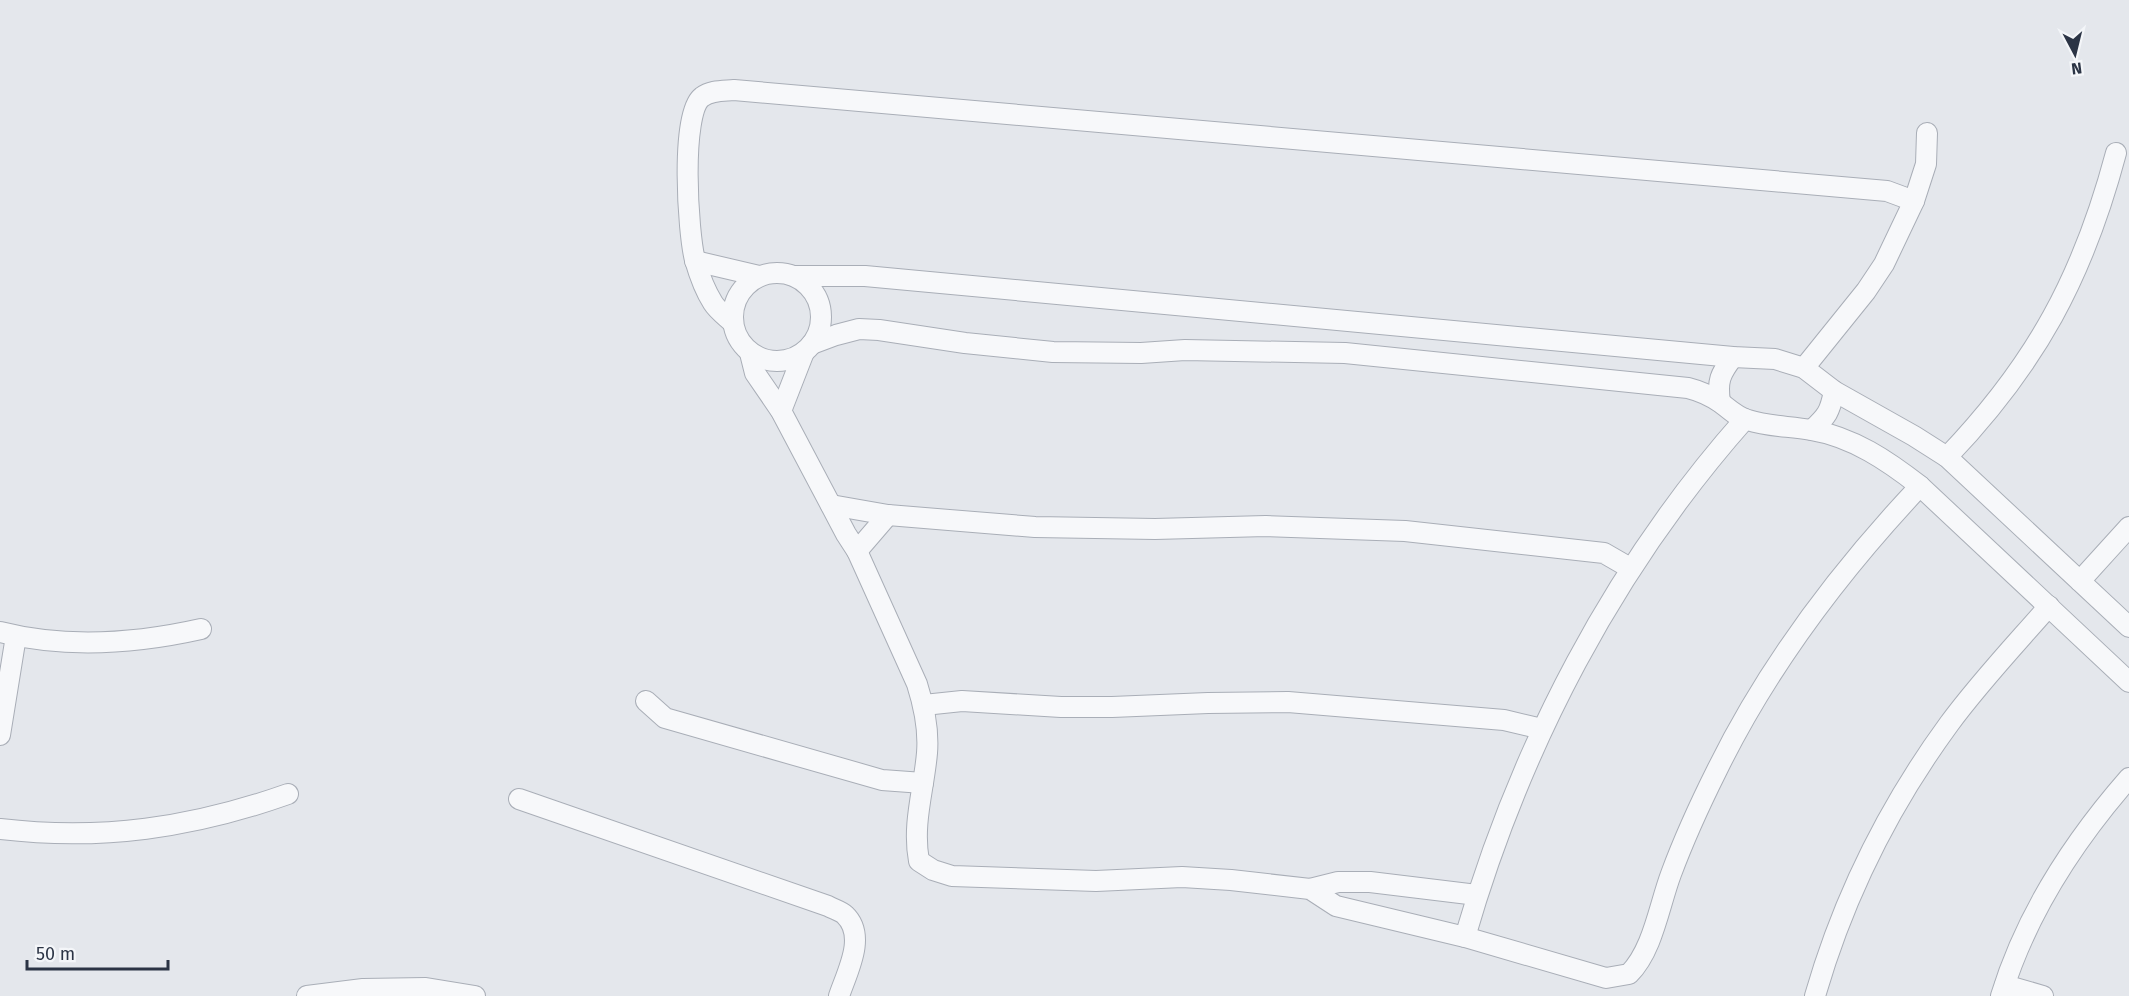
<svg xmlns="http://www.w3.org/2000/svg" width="2129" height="996" font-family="'Fira Sans',sans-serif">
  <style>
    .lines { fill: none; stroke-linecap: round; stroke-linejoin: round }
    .street-casing { stroke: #a9aeb7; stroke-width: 22 }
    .street { stroke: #f7f8fa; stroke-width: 20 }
  </style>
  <rect width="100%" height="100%" fill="#e4e7ec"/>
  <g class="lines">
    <g class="street-casing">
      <g id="street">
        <path d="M695 261 759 276"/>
        <circle cx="777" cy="317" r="44"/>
        <path d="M794 276H865L1733 357 1775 359 1804 368 1834 391 1914 436 1947 457 2129 627"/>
        <path d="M733 323C727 317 718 311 713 303 706 292 699 274 695 260 688 234 680 113 702 97 711 90 723 91 734 90L1887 191 1914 201"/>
        <path d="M812 344 836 335 859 329 879 330 965 343 1053 352 1141 353 1185 350 1345 353 1688 388C1700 391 1711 396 1721 403 1730 410 1737 417 1748 420 1769 427 1790 426 1811 430 1853 437 1888 461 1920 486L2129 682"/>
        <path d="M750 353 755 373 781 411 846 534 857 551 917 684C924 706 929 729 927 753 924 789 912 824 919 861L933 870 952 876 1096 881 1182 877 1231 880 1310 889 1336 906 1465 937 1606 978 1629 974C1653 950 1659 906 1671 874 1684 839 1700 804 1717 770 1768 666 1840 571 1920 486"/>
        <path d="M1804 368 1866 291 1884 264 1914 201 1926 164 1927 133"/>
        <path d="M1720 402C1717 381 1720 374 1733 357"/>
        <path d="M781 411 804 352"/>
        <path d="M1812 430C1827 416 1830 412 1834 391"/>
        <path d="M1947 457C2036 364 2083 277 2116 153"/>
        <path d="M831 505 888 515 1035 527 1155 529 1266 526 1405 531 1604 553 1630 568"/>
        <path d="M857 551 888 515"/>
        <path d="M2080 581 2129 527"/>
        <path d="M0 632C67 649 134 644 201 629"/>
        <path d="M646 701 665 718 882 780 923 783"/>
        <path d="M924 705 962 701 1061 707H1112L1208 703 1288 702 1504 720 1542 729"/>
        <path d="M0 735 16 636"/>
        <path d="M519 799 828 906C833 909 841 911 845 915 867 936 847 972 839 996"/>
        <path d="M0 829C101 841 192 828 288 794"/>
        <path d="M1310 889 1338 882H1370L1477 895"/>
        <path d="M1465 937C1520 747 1613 568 1745 419"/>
        <path d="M2005 985 2043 996"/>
        <path d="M307 996 363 989 426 988 475 996"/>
        <path d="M1815 996C1843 899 1889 806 1949 724 1979 683 2015 645 2049 606"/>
        <path d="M2001 996C2026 914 2073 842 2129 778"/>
      </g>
    </g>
    <use href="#street" class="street"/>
  </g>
  <g transform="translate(2075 54) rotate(173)" stroke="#f4f6f9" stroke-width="4.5" paint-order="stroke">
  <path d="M0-4.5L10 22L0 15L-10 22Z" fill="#2b3445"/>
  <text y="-9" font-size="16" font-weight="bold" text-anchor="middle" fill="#2b3445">N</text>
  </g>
  <path d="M27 960v9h141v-9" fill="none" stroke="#2b3445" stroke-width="3"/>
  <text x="36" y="960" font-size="18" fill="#2b3445" stroke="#f4f6f9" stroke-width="4.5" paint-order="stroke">50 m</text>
</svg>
